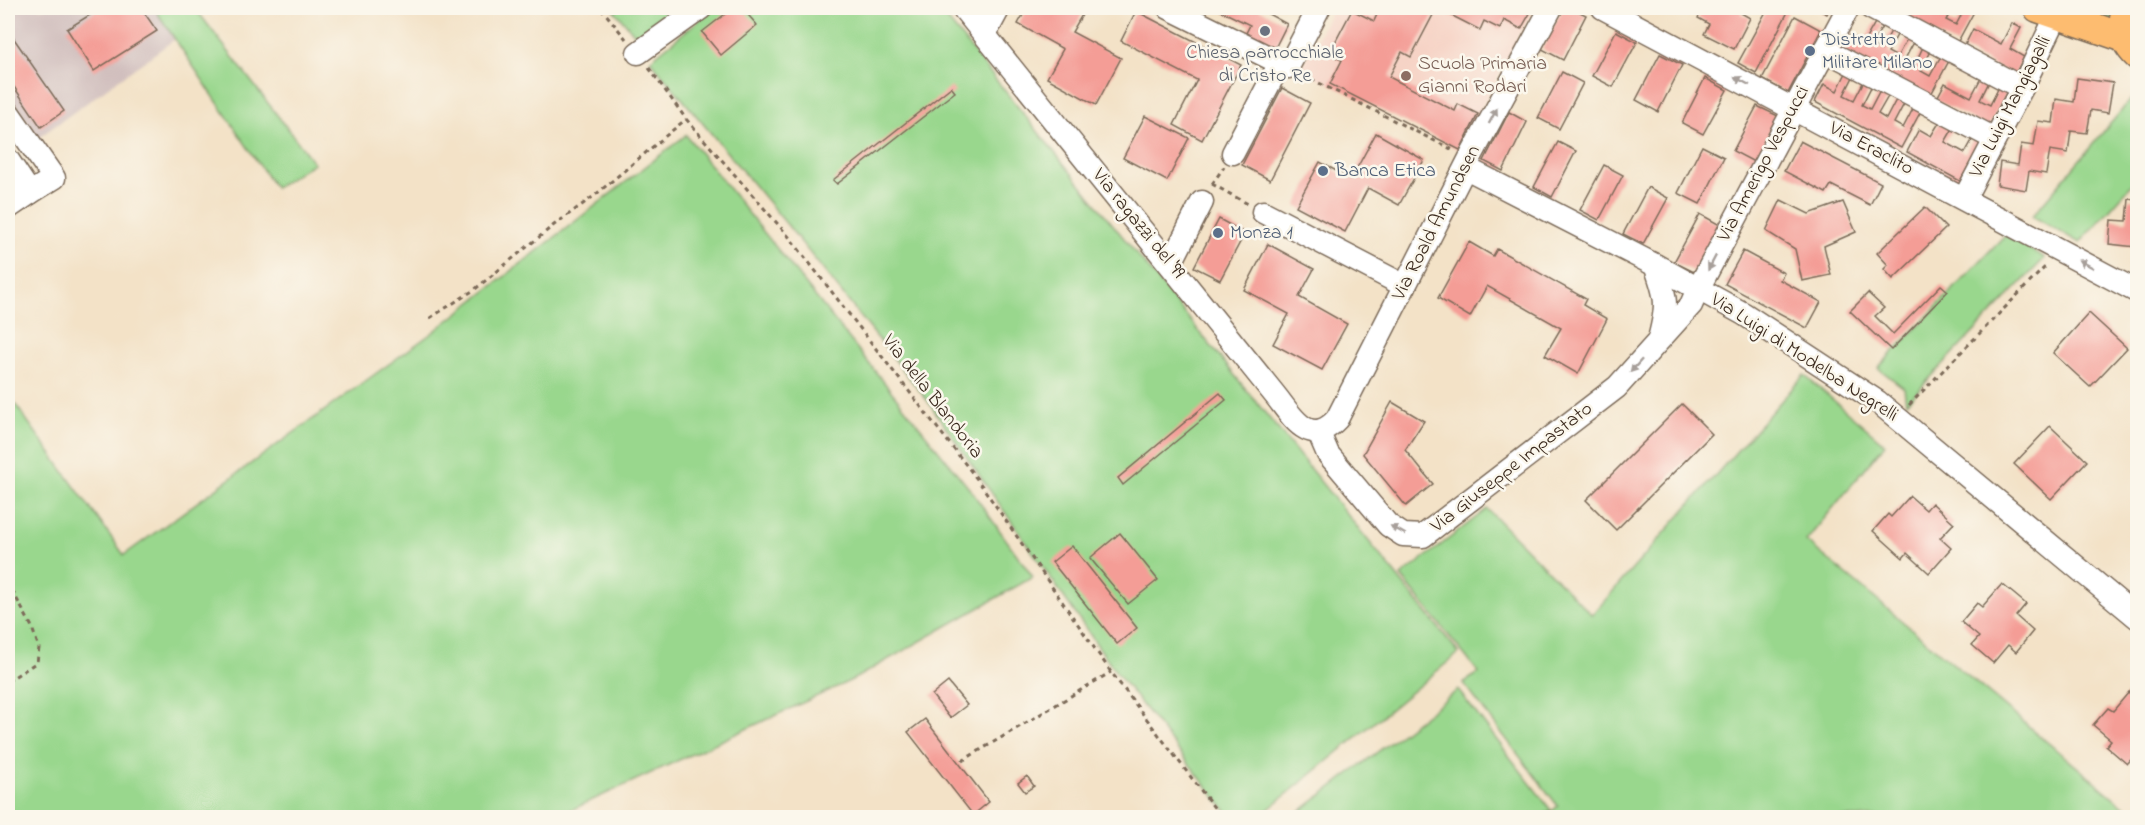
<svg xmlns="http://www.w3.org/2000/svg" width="2145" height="825" font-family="'Indie Flower',sans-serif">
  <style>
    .built { fill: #f6d2c4 }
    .industrial { fill: #d1bfbe }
    .green { fill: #99d78d; stroke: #6a8056; stroke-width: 1.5 }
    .building { fill: #f49d96 }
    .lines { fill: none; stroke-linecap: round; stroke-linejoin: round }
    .minor-casing { stroke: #7b6a59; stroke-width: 25 }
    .major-casing { stroke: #7b6a59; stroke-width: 31 }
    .path { stroke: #7b6a59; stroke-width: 3; stroke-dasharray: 4.5 4.5; stroke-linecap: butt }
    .minor { stroke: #fff; stroke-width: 22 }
    .major { stroke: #fdbc70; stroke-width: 28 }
    .oneway { fill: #a79f9a }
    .worship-dot { fill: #6b7280; stroke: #fbf7ec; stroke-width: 2 }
    .service-dot { fill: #5c6f8a; stroke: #fbf7ec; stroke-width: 2 }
    .education-dot { fill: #8d6e63; stroke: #fbf7ec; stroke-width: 2 }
    .labels { text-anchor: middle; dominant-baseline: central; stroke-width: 5; stroke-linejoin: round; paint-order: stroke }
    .service-label { font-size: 20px; fill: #4e5e75; stroke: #fbf7ec; text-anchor: start }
    .worship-label { font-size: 20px; fill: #5b616d; stroke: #fbf7ec }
    .education-label { font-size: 20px; fill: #785e54; stroke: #fbf7ec; text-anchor: start }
    .street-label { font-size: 20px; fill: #3b2a1e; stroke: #fbf7ec }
  </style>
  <rect width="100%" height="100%" fill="#fbf7ec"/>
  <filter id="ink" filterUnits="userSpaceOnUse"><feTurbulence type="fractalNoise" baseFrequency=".0167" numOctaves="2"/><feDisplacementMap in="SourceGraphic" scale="12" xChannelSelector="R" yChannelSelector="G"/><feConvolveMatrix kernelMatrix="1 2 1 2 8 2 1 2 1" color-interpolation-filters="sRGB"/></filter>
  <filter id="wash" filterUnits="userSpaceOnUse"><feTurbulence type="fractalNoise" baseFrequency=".008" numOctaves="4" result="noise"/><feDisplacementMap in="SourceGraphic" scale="24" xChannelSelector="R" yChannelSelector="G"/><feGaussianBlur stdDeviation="1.35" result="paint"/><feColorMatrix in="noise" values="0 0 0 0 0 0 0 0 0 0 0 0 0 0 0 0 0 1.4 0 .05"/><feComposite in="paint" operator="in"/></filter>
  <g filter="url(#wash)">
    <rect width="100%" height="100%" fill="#f3e2c7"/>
    <path class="built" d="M1333 8H1533L1460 150 1301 69Z"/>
    <path class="industrial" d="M8 8H154L175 39 38 138 8 94Z"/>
    <g class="green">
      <path d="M154 8H195L314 163 275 188Z"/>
      <path d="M612 8H678L638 38Z"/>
      <path d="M714 8H938L1459 653 1259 817H1231L1116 672 927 400 789 227 650 60Z"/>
      <path d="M2059 8H2120L2117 28Z"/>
      <path d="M2133 97 2137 99V179L2080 243 2032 216Z"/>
      <path d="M686 135 972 492 1033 577 854 679 556 817H8V394L124 555 432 333Z"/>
      <path d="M2005 235 2045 258 1906 403 1904 388 1878 368Z"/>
      <path d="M1804 375 1885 444 1806 541 2137 817H1544L1558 806 1463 683 1479 673 1401 576 1487 509 1592 615Z"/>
      <path d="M1458 690 1551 810 1541 817H1293Z"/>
    </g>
    <g id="blocks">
      <g class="building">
        <path d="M101 8H141L157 31 94 71 67 29Z"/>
        <path d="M733 8H742L757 25 721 55 702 32Z"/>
        <path d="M1027 8H1086L1072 32 1121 58 1096 105 1047 78 1063 49 1018 24Z"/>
        <path d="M1215 8H1260L1259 9 1287 24 1273 52 1244 37 1250 25Z"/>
        <path d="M1380 8H1424L1434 13 1411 57 1402 52 1389 77 1455 111 1458 104 1478 114 1460 150 1330 84 1342 60 1329 54 1352 10 1374 21Z"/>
        <path d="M1437 8H1533L1521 29 1504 20 1500 29 1484 21 1480 30Z"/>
        <path d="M1563 8H1572L1586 15 1563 60 1542 49Z"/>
        <path d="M1703 8H1744L1741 13 1750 18 1734 49 1704 34 1709 24 1698 18Z"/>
        <path d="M1768 8H1790L1756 73 1738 63Z"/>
        <path d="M1814 8H1830L1827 14Z"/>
        <path d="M1884 8H1932L1930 11 1939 15 1943 8H1953L1946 20 1956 25 1965 8H1976L1956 45Z"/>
        <path d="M1136 11 1241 65 1202 140 1174 125 1197 80 1121 41Z"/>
        <path d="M1795 16 1821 30 1788 93 1762 79Z"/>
        <path d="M1876 21 1883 25 1872 45 1881 50 1892 29 1898 33 1888 52 1897 57 1908 37 1915 40 1904 61 1914 66 1924 45 1932 49 1921 71 1930 76 1942 54 1950 59 1929 98 1841 51 1850 35 1864 42Z"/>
        <path d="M2012 23 2021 28 2010 49 2024 57 2014 76 1963 49 1973 29 2001 44Z"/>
        <path d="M8 30 64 111 41 127 8 78Z"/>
        <path d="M1616 31 1637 42 1613 87 1592 76Z"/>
        <path d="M1660 54 1682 65 1658 112 1636 100Z"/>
        <path d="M1848 69 1855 73 1844 95 1854 100 1865 79 1873 83 1862 105 1870 109 1881 88 1890 93 1878 114 1886 119 1898 96 1906 100 1894 123 1903 128 1915 105 1922 109 1901 148 1815 102 1824 84 1837 91Z"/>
        <path d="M1562 72 1583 83 1559 129 1538 118Z"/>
        <path d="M1982 76 1990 80 1980 100 1990 105 2000 85 2008 89 1988 128 1936 100 1945 83 1971 97Z"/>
        <path d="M1705 78 1727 90 1703 134 1682 123Z"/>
        <path d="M2077 78 2113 83 2108 113 2091 110 2087 133 2071 131 2068 153 2050 150 2046 174 2029 171 2026 190 1997 185 2000 162 2018 165 2021 144 2034 146 2038 121 2053 123 2056 99 2074 102Z"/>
        <path d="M951 87 955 92 837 184 833 180Z"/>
        <path d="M1282 88 1310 103 1270 180 1242 165Z"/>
        <path d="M1757 106 1778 116 1754 162 1733 151Z"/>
        <path d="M1509 112 1527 122 1503 171 1484 161Z"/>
        <path d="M1145 116 1189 138 1167 181 1123 158Z"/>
        <path d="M1942 118 1955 125 1945 142 1965 153 1975 135 1983 140 1960 181 1907 152 1919 129 1931 136Z"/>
        <path d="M1376 133 1424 160 1399 205 1368 188 1345 232 1296 206 1320 162 1351 179Z"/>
        <path d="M1800 141 1881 183 1870 205 1831 185 1826 193 1784 171Z"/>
        <path d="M1558 142 1576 151 1552 197 1534 187Z"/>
        <path d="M1702 146 1724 157 1700 204 1678 193Z"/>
        <path d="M1604 165 1623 175 1599 220 1580 210Z"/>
        <path d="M1648 187 1668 198 1643 244 1623 234Z"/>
        <path d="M2129 199 2138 200 2136 247 2109 244 2111 220 2127 221Z"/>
        <path d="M1781 200 1809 214 1843 202 1856 232 1824 246 1831 275 1802 281 1795 249 1766 231Z"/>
        <path d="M1925 207 1946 228 1893 279 1884 269 1888 265 1877 253Z"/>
        <path d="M1700 214 1720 225 1694 272 1674 262Z"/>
        <path d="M1219 219 1245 233 1220 280 1194 267Z"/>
        <path d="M1469 242 1493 256 1497 249 1586 299 1583 305 1607 319 1578 374 1545 355 1561 328 1487 286 1470 317 1438 298Z"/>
        <path d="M1268 244 1314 269 1299 297 1347 324 1322 370 1273 344 1289 314 1244 290Z"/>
        <path d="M1743 251 1784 273 1780 280 1821 302 1807 328 1725 284Z"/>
        <path d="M1941 285 1948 291 1891 350 1850 311 1868 293 1884 308 1875 316 1893 334Z"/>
        <path d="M2089 313 2127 348 2090 387 2053 353Z"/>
        <path d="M1220 393 1226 400 1123 485 1118 478Z"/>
        <path d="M1392 402 1424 421 1405 450 1433 484 1406 506 1363 454Z"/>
        <path d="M1682 404 1712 434 1616 530 1586 500Z"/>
        <path d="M2050 426 2087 461 2051 499 2014 464Z"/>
        <path d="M1910 496 1926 510 1932 503 1954 523 1940 538 1951 548 1929 573 1907 553 1903 558 1873 531 1888 514 1891 517Z"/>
        <path d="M1120 533 1158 580 1128 604 1090 558Z"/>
        <path d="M1072 546 1137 628 1117 644 1052 562Z"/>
        <path d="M2002 584 2026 604 2016 616 2033 631 2016 652 2008 645 1993 663 1972 645 1979 637 1961 622 1977 603 1982 607Z"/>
        <path d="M948 682 967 705 950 718 932 695Z"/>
        <path d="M2134 686 2138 689V752L2127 764 2106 746 2111 740 2093 725 2108 708 2113 711Z"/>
        <path d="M925 719 989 802 973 815 908 732Z"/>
        <path d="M1027 776 1034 786 1025 792 1018 783Z"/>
      </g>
    </g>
  </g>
  <g filter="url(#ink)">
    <use href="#blocks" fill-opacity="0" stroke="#7b6a59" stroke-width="1.5"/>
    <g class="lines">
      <g class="minor-casing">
        <g id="minor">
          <path d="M963 8 1275 395C1292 416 1309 449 1337 419L1470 158 1551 8"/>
          <path d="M1169 8 1280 63"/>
          <path d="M1603 8 2138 292"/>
          <path d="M1871 8 2022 88"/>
          <path d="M985 34 999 8"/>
          <path d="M1825 50 1995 139"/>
          <path d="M638 53 701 8"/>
          <path d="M8 112 54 178 30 193"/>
          <path d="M1233 153 1280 63 1288 67 1319 8"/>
          <path d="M8 160 30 193 8 208"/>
          <path d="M1466 168 1655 265 1744 314 1878 402 2138 618"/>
          <path d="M1964 199 2022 88 2057 15"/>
          <path d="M1263 212 1405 286"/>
          <path d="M1171 263 1202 202"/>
          <path d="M1655 265C1667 298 1668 305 1659 339"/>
          <path d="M1318 431 1328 454 1388 525 1403 535 1423 536 1617 387 1691 305 1698 289 1848 8"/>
        </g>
      </g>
      <g class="major-casing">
        <g id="major">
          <path d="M2038 8 2125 38"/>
          <path d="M2127 8C2120 26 2123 42 2138 56"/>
        </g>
      </g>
      <g class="path">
        <path d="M601 8 626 39"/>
        <path d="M649 68 686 119 790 238 977 479 1111 672 1222 818"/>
        <path d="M1303 75 1455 151"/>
        <path d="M1212 184 1248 204"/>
        <path d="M1212 184 1224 167"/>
        <path d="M430 318 474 290 554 225 594 196 686 119"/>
        <path d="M1909 405 2047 265"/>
        <path d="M8 583 31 625 39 648 37 662 8 681"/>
        <path d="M962 761 1111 672"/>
      </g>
      <use href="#minor" class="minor"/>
      <use href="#major" class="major"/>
    </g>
    <defs><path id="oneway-solid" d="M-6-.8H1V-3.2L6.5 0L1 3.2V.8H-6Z" transform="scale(1.5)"/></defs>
    <g class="oneway">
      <use href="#oneway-solid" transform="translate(1742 81) rotate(-152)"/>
      <use href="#oneway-solid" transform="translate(1493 116) rotate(-62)"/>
      <use href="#oneway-solid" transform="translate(1712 263) rotate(118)"/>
      <use href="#oneway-solid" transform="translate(2086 264) rotate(-152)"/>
      <use href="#oneway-solid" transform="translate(1636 366) rotate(132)"/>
      <use href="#oneway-solid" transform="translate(1398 530) rotate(-150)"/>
    </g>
  </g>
  <circle class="worship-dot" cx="1265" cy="31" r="6"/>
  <g class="service-dot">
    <circle cx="1810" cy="51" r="6"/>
    <circle cx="1323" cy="171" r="6"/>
    <circle cx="1218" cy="233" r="6"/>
  </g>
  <circle class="education-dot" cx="1406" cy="76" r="6"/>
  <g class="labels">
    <g class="service-label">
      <text x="1822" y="40">Distretto<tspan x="1822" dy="23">Militare Milano</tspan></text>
      <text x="1335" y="171">Banca Etica</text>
      <text x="1230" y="233">Monza 1</text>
    </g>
    <g class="worship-label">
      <text x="1265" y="53">Chiesa parrocchiale<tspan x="1265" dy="23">di Cristo Re</tspan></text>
    </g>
    <g class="education-label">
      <text x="1418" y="64">Scuola Primaria<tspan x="1418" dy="23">Gianni Rodari</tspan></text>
    </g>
    <g class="street-label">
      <text transform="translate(2011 107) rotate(-63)">Via Luigi Mangiagalli</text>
      <text transform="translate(1871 149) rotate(28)">Via Eraclito</text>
      <text transform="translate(1764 164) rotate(-62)">Via Amerigo Vespucci</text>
      <text transform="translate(1437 223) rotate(-63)">Via Roald Amundsen</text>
      <text transform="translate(1138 224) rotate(51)">Via ragazzi del '99</text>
      <text transform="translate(1804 358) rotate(33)">Via Luigi di Modelba Negrelli</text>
      <text transform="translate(932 397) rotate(52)">Via della Blandoria</text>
      <text transform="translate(1512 468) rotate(-38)">Via Giuseppe Impastato</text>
    </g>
  </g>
  <rect width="2145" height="825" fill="none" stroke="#fbf7ec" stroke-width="30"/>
</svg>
